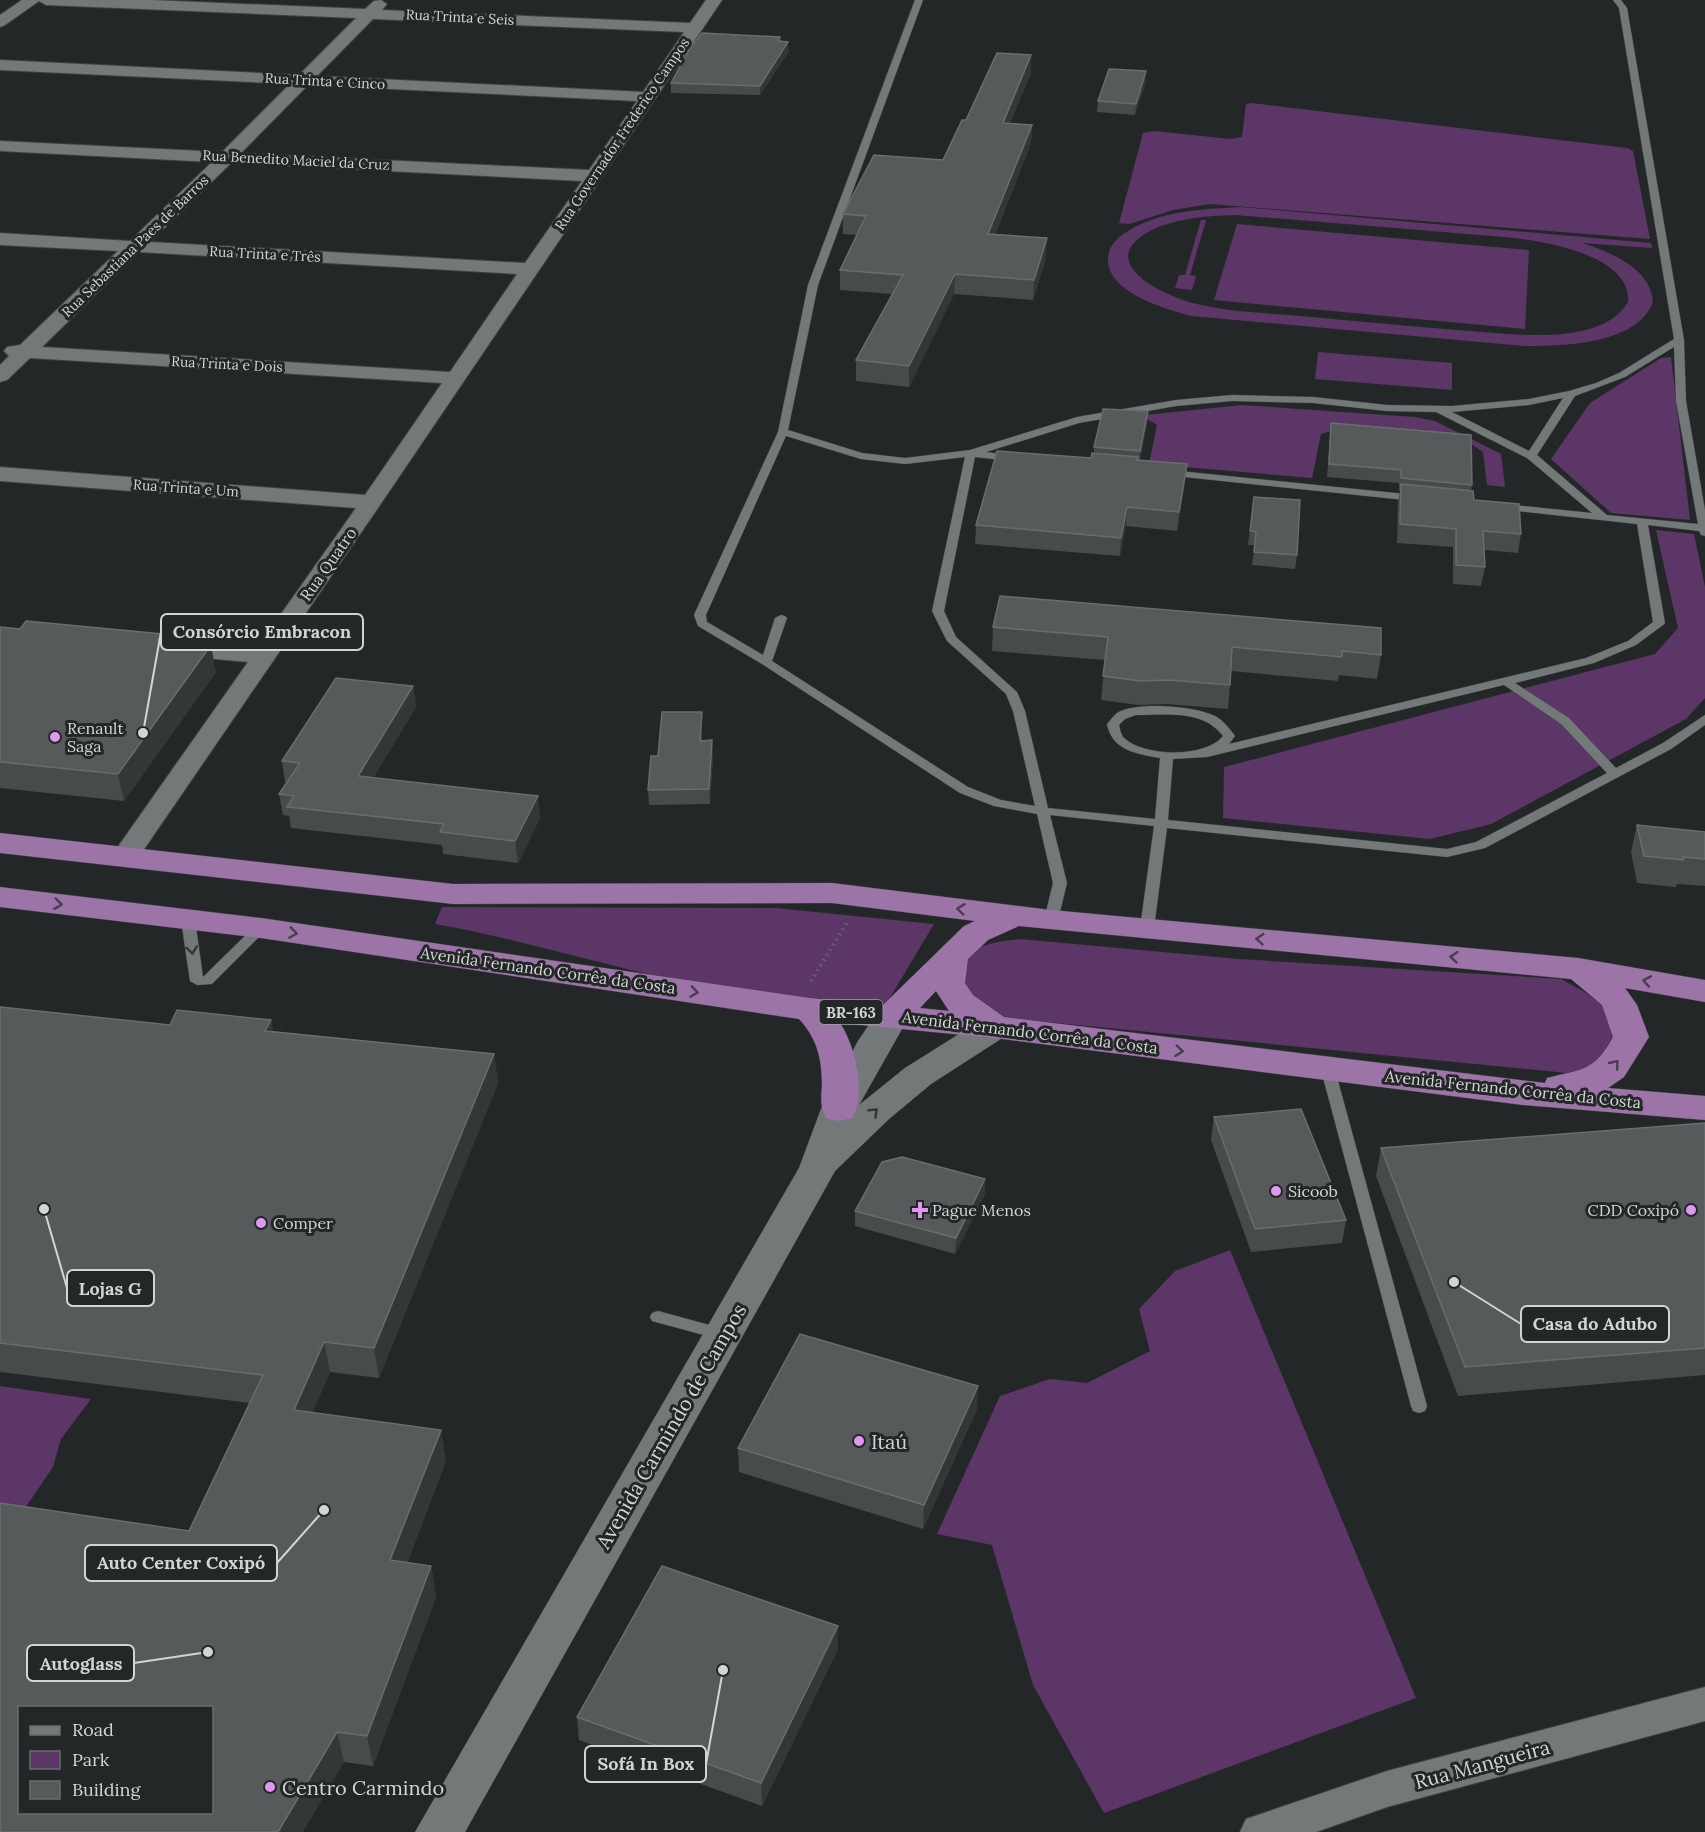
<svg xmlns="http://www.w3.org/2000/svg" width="1705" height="1832" font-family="Lora,serif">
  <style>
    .green { fill: #5c3666; fill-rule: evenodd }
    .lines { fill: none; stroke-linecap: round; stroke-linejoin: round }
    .lane-casing { stroke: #404343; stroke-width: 1 }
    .street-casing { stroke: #404343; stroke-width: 2 }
    .secondary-casing { stroke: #404343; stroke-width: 1 }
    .highway-casing { stroke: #404343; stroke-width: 1 }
    .path { stroke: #636666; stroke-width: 4; stroke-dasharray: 1.5 4.5; stroke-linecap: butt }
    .lane { fill: #737878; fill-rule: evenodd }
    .street { fill: #737878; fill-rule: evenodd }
    .secondary { fill: #737878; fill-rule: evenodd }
    .highway { fill: #9c74a8; fill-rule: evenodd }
    .wall { fill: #484b4b }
    .shaded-wall { fill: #333737 }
    .building { fill: #565a5a; stroke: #6a6d6d; stroke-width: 1.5; fill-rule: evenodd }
    .oneway { stroke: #483e4e }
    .oneway2 { stroke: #343737 }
    .poi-dot { fill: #de98f2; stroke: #242727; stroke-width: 2 }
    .labels { text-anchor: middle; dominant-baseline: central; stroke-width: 6; stroke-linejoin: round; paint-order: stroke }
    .far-street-label { font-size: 14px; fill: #d3d5d5; stroke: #242727 }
    .shield { fill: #242727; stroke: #9ea1a1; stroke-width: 1.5 }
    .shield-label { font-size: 15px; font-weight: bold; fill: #d3d5d5 }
    .street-label { font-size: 16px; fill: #d3d5d5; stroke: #242727 }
    .poi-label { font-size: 16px; fill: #d3d5d5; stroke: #242727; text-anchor: start }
    .near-street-label { font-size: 20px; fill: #d3d5d5; stroke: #242727 }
    .near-poi-label { font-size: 20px; fill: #d3d5d5; stroke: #242727; text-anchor: start }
    .leader { fill: none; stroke: #d3d5d5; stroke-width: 2 }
    .callout-dot { fill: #d3d5d5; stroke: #242727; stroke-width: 2 }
    .callout { fill: #242727; stroke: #d3d5d5; stroke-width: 2 }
    .callout-label { font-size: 18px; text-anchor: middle; font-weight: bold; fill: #d3d5d5 }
  </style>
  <rect width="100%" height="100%" fill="#242727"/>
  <g class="green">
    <path d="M1252 103 1627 148 1633 151 1650 239 1210 204 1173 210 1129 224 1119 223 1143 133 1154 131 1230 139 1242 137 1246 104Z"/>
    <path d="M1241 207 1651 243 1652 248 1582 243C1610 252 1651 268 1653 302 1637 345 1562 346 1524 346L1191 316C1166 309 1107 293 1108 259 1108 243 1123 233 1137 226 1169 210 1206 209 1241 207ZM1235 215 1504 237C1539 240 1632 254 1628 302 1606 339 1544 336 1507 334 1441 329 1376 323 1311 317 1273 313 1234 313 1197 304 1167 297 1091 263 1150 231 1176 218 1207 216 1235 215Z"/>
    <path d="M1201 220H1206L1190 275 1196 276 1192 290 1175 288 1179 275H1185Z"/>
    <path d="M1237 224 1529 250 1525 329 1214 300Z"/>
    <path d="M1318 352 1452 363V390L1315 379Z"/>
    <path d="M1671 357 1690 520 1611 513 1551 459 1590 403 1661 358Z"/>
    <path d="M1242 405 1415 417 1435 421 1501 454 1505 487 1487 485 1483 452 1473 445 1331 431 1321 434 1312 478 1149 464 1157 425 1149 420H1126V417Z"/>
    <path d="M1656 530 1694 534 1705 587V698L1686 719 1491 824 1430 839 1223 818 1224 767 1655 654 1678 628Z"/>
    <path d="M442 907 776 908 934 924 882 1011C800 999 716 989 635 971 568 955 503 936 435 924Z"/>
    <path d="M1020 939 1239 959 1561 979 1583 991 1610 1010 1615 1051 1577 1074 1006 1018 963 992C963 984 961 971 964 963 972 943 1003 941 1020 939Z"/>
    <path d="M1230 1250 1416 1698 1104 1813 1033 1685 992 1545 937 1534 1000 1396 1050 1379 1087 1383 1150 1351 1139 1309 1175 1271Z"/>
    <path d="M0 1386 91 1399 61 1439 53 1467 21 1514 0 1519Z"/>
  </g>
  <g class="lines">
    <g class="lane-casing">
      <g id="lane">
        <path d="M915 0H923L818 285 788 430 862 453 905 458 970 450 1077 417 1176 400 1232 395 1313 397 1387 405 1452 406 1529 399 1569 391 1596 383 1619 373 1674 339 1619 8 1613 0H1621L1627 8 1684 340 1686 401 1705 510V536L1701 535 1699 531 1648 525 1665 623 1663 625 1636 645 1594 663 1515 683 1569 718 1616 768 1663 743 1705 715V725L1671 749 1485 848 1447 857 1167 828 1154 928 1147 932 1140 928 1154 826 1050 815 1067 883 1058 920 1051 924 1044 920 1053 883 1037 814 994 806 960 793 762 664 698 626 694 615 778 432 808 285ZM1674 347 1676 401 1698 524 1607 515 1537 455 1575 396 1625 377ZM1563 398 1529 451 1452 412 1529 405ZM1232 401 1313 403 1387 411 1436 412 1527 458 1592 513 1503 504 1498 507 1499 509 1637 524 1653 622 1628 641 1586 658 1229 744 1235 736C1229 728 1224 721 1215 716 1195 706 1136 701 1117 713 1113 716 1110 721 1107 724 1112 751 1138 754 1160 758L1155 819 1048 808 1025 711 1017 692 956 637 944 611 975 457 1012 461 1017 458 1016 456 986 452 1079 423 1176 406ZM786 436 861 459 905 464 965 457 932 611 947 641 1006 694 1013 711 1035 806 1001 800 968 787 772 661 787 618 785 616 781 615 775 618 763 655 707 622 706 615ZM1504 685 1561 724 1607 773 1476 842 1447 849 1168 820 1173 759 1207 757ZM1136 715C1166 715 1203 709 1223 736 1206 758 1144 757 1124 738 1121 735 1120 729 1119 725L1125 719Z"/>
        <path d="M1169 470 1415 495 1420 498 1415 501 1165 475V471Z"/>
        <path d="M188 916 195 920 203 977 256 925 261 924 268 928 212 984 197 985 190 981 181 920Z"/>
        <path d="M1328 1065 1335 1070 1427 1406 1425 1411 1419 1413 1413 1411 1411 1406 1321 1070Z"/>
        <path d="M658 1311 728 1330 730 1334 728 1338 722 1340 652 1321 650 1317 652 1313Z"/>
      </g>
    </g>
    <g class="street-casing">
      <g id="street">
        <path d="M22 0H151L365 9 374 1 381 0 387 4 382 10 690 23 706 0H722L382 502 138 858 134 864 124 866 114 864 110 858 248 662 172 655 163 653 160 648 163 643 172 641 257 648 356 508 0 481V467L365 495 442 383 30 358 7 380 0 382V365L9 356 4 351 7 347 20 345 118 251 0 245V233L130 241 212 162 0 151V141L222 152 290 84 0 70V60L299 75 356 18 46 5 39 1 5 25 0 27V15ZM373 19 684 32 643 92 317 76ZM308 85 637 101 589 170 241 153ZM231 163 582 181 525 263 150 242ZM139 252 517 274 450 372 42 347Z"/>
        <path d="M1705 1687V1721L1387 1807 1316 1832H1240L1246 1819 1387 1771Z"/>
      </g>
    </g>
    <g class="secondary-casing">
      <path id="secondary" d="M893 1004 905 1007 910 1015 859 1105 905 1068 983 1019 995 1016 1007 1019 1012 1027 1007 1035 931 1084 889 1119 835 1171 465 1832H415L799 1168 821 1109 858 1041 881 1007Z"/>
    </g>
    <g class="highway-casing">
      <path id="highway" d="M0 833 453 884 832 883 1051 910 1578 958 1705 980V1002L1625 988 1637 1005 1649 1037 1624 1077 1608 1088 1705 1096V1120L1523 1105 995 1038 840 1023C855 1046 867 1093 852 1118L839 1121 826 1118C820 1107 821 1098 822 1085 822 1059 817 1038 799 1019L261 938 0 907V887L261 918 810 998 883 1005 964 926 975 921 832 903 453 904 0 853ZM1019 926 1571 979 1602 1005 1613 1037C1594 1072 1582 1069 1547 1078L1545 1083 1004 1017 973 995 965 983 968 959 988 940ZM936 991 949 1011 920 1008Z"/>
    </g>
    <path class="path" d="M811 981 848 921"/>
    <use href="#lane" class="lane"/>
    <use href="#street" class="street"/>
    <use href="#secondary" class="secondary"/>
    <use href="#highway" class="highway"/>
  </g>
  <g class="wall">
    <path d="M780 37 781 41 789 51 760 95 671 93V83Z"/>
    <path d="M1031 55V73L1010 123 1032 125 1031 143 995 235 1046 258 1033 300 954 294 909 387 856 381V360L892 294 840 290V270L857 235 843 234V214L943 160 966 120Z"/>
    <path d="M1146 82 1135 115 1097 112 1098 101Z"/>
    <path d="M1148 411 1147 424 1140 460 1187 464 1185 482 1177 531 1126 526 1120 556 975 544 976 525 1091 458 1094 453V447Z"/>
    <path d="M1331 423 1472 485 1471 491 1474 500 1521 534 1518 553 1484 550 1485 567 1481 586 1453 584V547L1397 543 1398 502 1400 491H1399V483L1327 477Z"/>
    <path d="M1254 497 1297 555 1295 569 1252 565 1255 545H1248Z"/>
    <path d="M1000 596 1381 655 1377 679 1339 675 1338 681 1231 671 1228 709 1166 704 1138 705 1101 700 1105 660 992 651 993 627Z"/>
    <path d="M0 627 164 641 216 672 124 801 0 788Z"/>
    <path d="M413 686 416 707 373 778 540 818 518 863 443 854 442 845 291 828 289 816 283 815 279 794 287 782H285L282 761Z"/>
    <path d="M702 712V741L712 740 713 755 710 804 649 805 648 790 658 756Z"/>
    <path d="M1637 825 1705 832V886L1677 884 1676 887 1637 883 1631 852Z"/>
    <path d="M0 1007 170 1025 271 1020 273 1031 494 1054 498 1083 379 1378 330 1372 312 1413 446 1461 407 1563 431 1566 436 1597 373 1766 344 1762 189 1531 250 1403 0 1372Z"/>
    <path d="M1214 1117 1346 1220 1342 1243 1251 1252 1211 1140Z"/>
    <path d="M1705 1123V1375L1458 1396 1376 1176 1381 1148Z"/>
    <path d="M985 1194 955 1254 855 1226V1211Z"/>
    <path d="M977 1409 923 1529 739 1472 738 1448Z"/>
    <path d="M838 1649 762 1806 579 1740 577 1717Z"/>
  </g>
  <g class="shaded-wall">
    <path d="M788 42 789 51 760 95V86Z"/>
    <path d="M1031 55V73L1002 141 1003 123Z"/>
    <path d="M1146 71V82L1135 115 1136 104Z"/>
    <path d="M1032 125 1031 143 988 254V234Z"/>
    <path d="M1047 238 1046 258 1033 300 1034 280Z"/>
    <path d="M955 274 954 294 909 387V366Z"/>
    <path d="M1148 411 1147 424 1139 464 1140 451Z"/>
    <path d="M1187 464 1185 482 1177 531 1179 512Z"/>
    <path d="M1127 507 1126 526 1120 556 1121 538Z"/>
    <path d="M162 634 168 660 158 640Z"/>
    <path d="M211 645 216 672 124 801 118 774Z"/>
    <path d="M413 686 416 707 361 798 358 776Z"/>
    <path d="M702 712V726L701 755 700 741Z"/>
    <path d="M712 740 713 755 710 804 709 789Z"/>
    <path d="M538 796 540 818 518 863 515 841Z"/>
    <path d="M271 1020 276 1049 265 1031Z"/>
    <path d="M494 1054 498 1083 379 1378 374 1348Z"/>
    <path d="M985 1179V1194L955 1254 956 1238Z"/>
    <path d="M324 1342 330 1372 300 1441 294 1410Z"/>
    <path d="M978 1386 977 1409 923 1529 924 1505Z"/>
    <path d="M441 1430 446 1461 396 1591 390 1560Z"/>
    <path d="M431 1566 436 1597 373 1766 367 1736Z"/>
    <path d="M838 1626V1649L762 1806 761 1783Z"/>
    <path d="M337 1732 344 1762 303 1832H278Z"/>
  </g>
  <g class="building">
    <path d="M702 33 780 37 778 41 788 42 760 86 671 83 689 50Z"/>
    <path d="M997 53 1031 55 1003 123 1032 125 988 234 1047 238 1034 280 955 274 909 366 856 360 903 275 840 270 866 216 843 214 874 155 943 160 962 120H966Z"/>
    <path d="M1109 69 1146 71 1136 104 1098 101Z"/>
    <path d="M1103 409 1148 411 1140 451 1094 447Z"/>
    <path d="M1331 423 1471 435 1472 485 1401 478V470L1329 464Z"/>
    <path d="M997 451 1091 458 1092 453 1138 457 1137 460 1187 464 1179 512 1127 507 1121 538 976 525Z"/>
    <path d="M1401 484 1473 491 1474 500 1519 504 1521 534 1483 531 1485 567 1456 565V529L1400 524Z"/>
    <path d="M1254 497 1300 500 1297 555 1254 552 1256 532 1250 531Z"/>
    <path d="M1000 596 1381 628V655L1342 651V657L1232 647 1230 685 1168 680 1140 681 1103 676 1108 637 993 627Z"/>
    <path d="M26 621 162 634 158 640 211 645 118 774 0 762V627L20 629Z"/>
    <path d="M336 678 413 686 358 776 538 796 515 841 440 832 444 824 287 807 294 796 279 794 300 763 282 761Z"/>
    <path d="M662 712H702L700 741 712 740 709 789 648 790 651 756H658Z"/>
    <path d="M1637 825 1705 832V859L1683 857V860L1644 856Z"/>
    <path d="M0 1007 170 1025 177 1010 271 1020 265 1031 494 1054 374 1348 324 1342 294 1410 441 1430 390 1560 431 1566 367 1736 337 1732 278 1832H0V1503L189 1531 263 1375 0 1343ZM20 1707H212V1812H20Z"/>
    <path d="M1301 1109 1346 1220 1255 1229 1214 1117Z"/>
    <path d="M1705 1123V1348L1465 1367 1381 1148Z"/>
    <path d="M902 1157 985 1179 956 1238 855 1211 882 1162Z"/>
    <path d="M800 1334 978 1386 924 1505 738 1448Z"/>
    <path d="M662 1566 838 1626 761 1783 577 1717Z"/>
  </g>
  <defs><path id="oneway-chevron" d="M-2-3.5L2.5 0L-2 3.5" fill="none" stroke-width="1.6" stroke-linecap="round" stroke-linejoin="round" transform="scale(1.5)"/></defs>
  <g class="oneway">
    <use href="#oneway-chevron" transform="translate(58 904) rotate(7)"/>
    <use href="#oneway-chevron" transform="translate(961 909) rotate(-173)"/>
    <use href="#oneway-chevron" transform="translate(293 933) rotate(8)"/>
    <use href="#oneway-chevron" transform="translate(1260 939) rotate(-175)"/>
    <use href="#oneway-chevron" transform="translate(1454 957) rotate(-175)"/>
    <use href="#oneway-chevron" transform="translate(1647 981) rotate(-170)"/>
    <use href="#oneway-chevron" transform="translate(694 992) rotate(8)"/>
    <use href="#oneway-chevron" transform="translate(1179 1051) rotate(7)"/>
    <use href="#oneway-chevron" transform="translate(1615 1064) rotate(-51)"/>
  </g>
  <g class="oneway2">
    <use href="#oneway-chevron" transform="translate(192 950) rotate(82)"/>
    <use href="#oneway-chevron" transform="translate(874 1112) rotate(-43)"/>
  </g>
  <g class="poi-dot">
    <circle cx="55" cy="737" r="6"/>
    <circle cx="1276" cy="1191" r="6"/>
    <path d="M917 1201h6v6h6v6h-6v6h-6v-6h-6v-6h6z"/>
    <circle cx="1691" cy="1210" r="6"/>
    <circle cx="261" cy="1223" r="6"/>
    <circle cx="859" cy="1441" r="6"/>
    <circle cx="270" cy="1787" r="6"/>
  </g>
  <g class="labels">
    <g class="far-street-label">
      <text transform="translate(460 17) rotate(3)">Rua Trinta e Seis</text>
      <text transform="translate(325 81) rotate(3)">Rua Trinta e Cinco</text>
      <text transform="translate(622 134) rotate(-56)">Rua Governador Frederico Campos</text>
      <text transform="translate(296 160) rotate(3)">Rua Benedito Maciel da Cruz</text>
      <text transform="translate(135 246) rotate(-44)">Rua Sebastiana Paes de Barros</text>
      <text transform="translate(265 254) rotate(3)">Rua Trinta e Três</text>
      <text transform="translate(227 364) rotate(3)">Rua Trinta e Dois</text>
      <text transform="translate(186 488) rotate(4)">Rua Trinta e Um</text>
    </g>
    <rect class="shield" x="819.5" y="1000" width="63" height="24" rx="4.5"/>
    <g class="shield-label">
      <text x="851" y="1012">BR-163</text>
    </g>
    <g class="street-label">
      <text transform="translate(328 564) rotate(-55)">Rua Quatro</text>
      <text transform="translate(548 970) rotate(8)">Avenida Fernando Corrêa da Costa</text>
      <text transform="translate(1030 1032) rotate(7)">Avenida Fernando Corrêa da Costa</text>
      <text transform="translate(1513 1089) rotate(6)">Avenida Fernando Corrêa da Costa</text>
    </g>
    <g class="poi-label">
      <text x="67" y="728">Renault<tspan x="67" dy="18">Saga</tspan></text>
      <text x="1288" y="1191">Sicoob</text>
      <text x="932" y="1210">Pague Menos</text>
      <text x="1679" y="1210" text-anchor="end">CDD Coxipó</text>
      <text x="273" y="1223">Comper</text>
    </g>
    <g class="near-street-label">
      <text transform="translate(671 1426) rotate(-60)">Avenida Carmindo de Campos</text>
      <text transform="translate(1482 1764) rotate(-15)">Rua Mangueira</text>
    </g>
    <g class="near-poi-label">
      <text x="871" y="1441">Itaú</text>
      <text x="282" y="1787">Centro Carmindo</text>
    </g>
  </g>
  <path class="leader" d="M143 733L161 632M44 1209L67 1288M1454 1282L1521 1324M324 1510L277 1563M208 1652L134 1663M723 1670L706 1764"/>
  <g class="callout-dot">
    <circle cx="143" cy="733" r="6"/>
    <circle cx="44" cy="1209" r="6"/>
    <circle cx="1454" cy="1282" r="6"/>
    <circle cx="324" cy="1510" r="6"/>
    <circle cx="208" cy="1652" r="6"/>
    <circle cx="723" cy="1670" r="6"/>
  </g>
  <g class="callout">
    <rect x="161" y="614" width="202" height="36" rx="6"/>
    <rect x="67" y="1270" width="87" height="36" rx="6"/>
    <rect x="1521" y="1306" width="148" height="36" rx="6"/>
    <rect x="85" y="1545" width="192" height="36" rx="6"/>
    <rect x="27" y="1645" width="107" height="36" rx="6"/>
    <rect x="585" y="1746" width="121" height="36" rx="6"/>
  </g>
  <g class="callout-label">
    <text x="262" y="638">Consórcio Embracon</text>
    <text x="110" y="1295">Lojas G</text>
    <text x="1595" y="1330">Casa do Adubo</text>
    <text x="181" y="1569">Auto Center Coxipó</text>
    <text x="81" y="1670">Autoglass</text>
    <text x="646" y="1770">Sofá In Box</text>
  </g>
  <rect x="18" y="1706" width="195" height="108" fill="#242727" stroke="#6a6d6d" stroke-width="1.5"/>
  <rect x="30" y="1726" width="30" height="9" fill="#737878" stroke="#6a6d6d" stroke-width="1.5"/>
  <text x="72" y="1736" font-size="18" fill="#d3d5d5">Road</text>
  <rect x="30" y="1751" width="30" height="18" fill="#5c3666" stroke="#6a6d6d" stroke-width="1.5"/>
  <text x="72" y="1766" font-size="18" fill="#d3d5d5">Park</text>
  <rect x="30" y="1781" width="30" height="18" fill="#565a5a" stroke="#6a6d6d" stroke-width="1.5"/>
  <text x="72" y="1796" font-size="18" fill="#d3d5d5">Building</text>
</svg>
